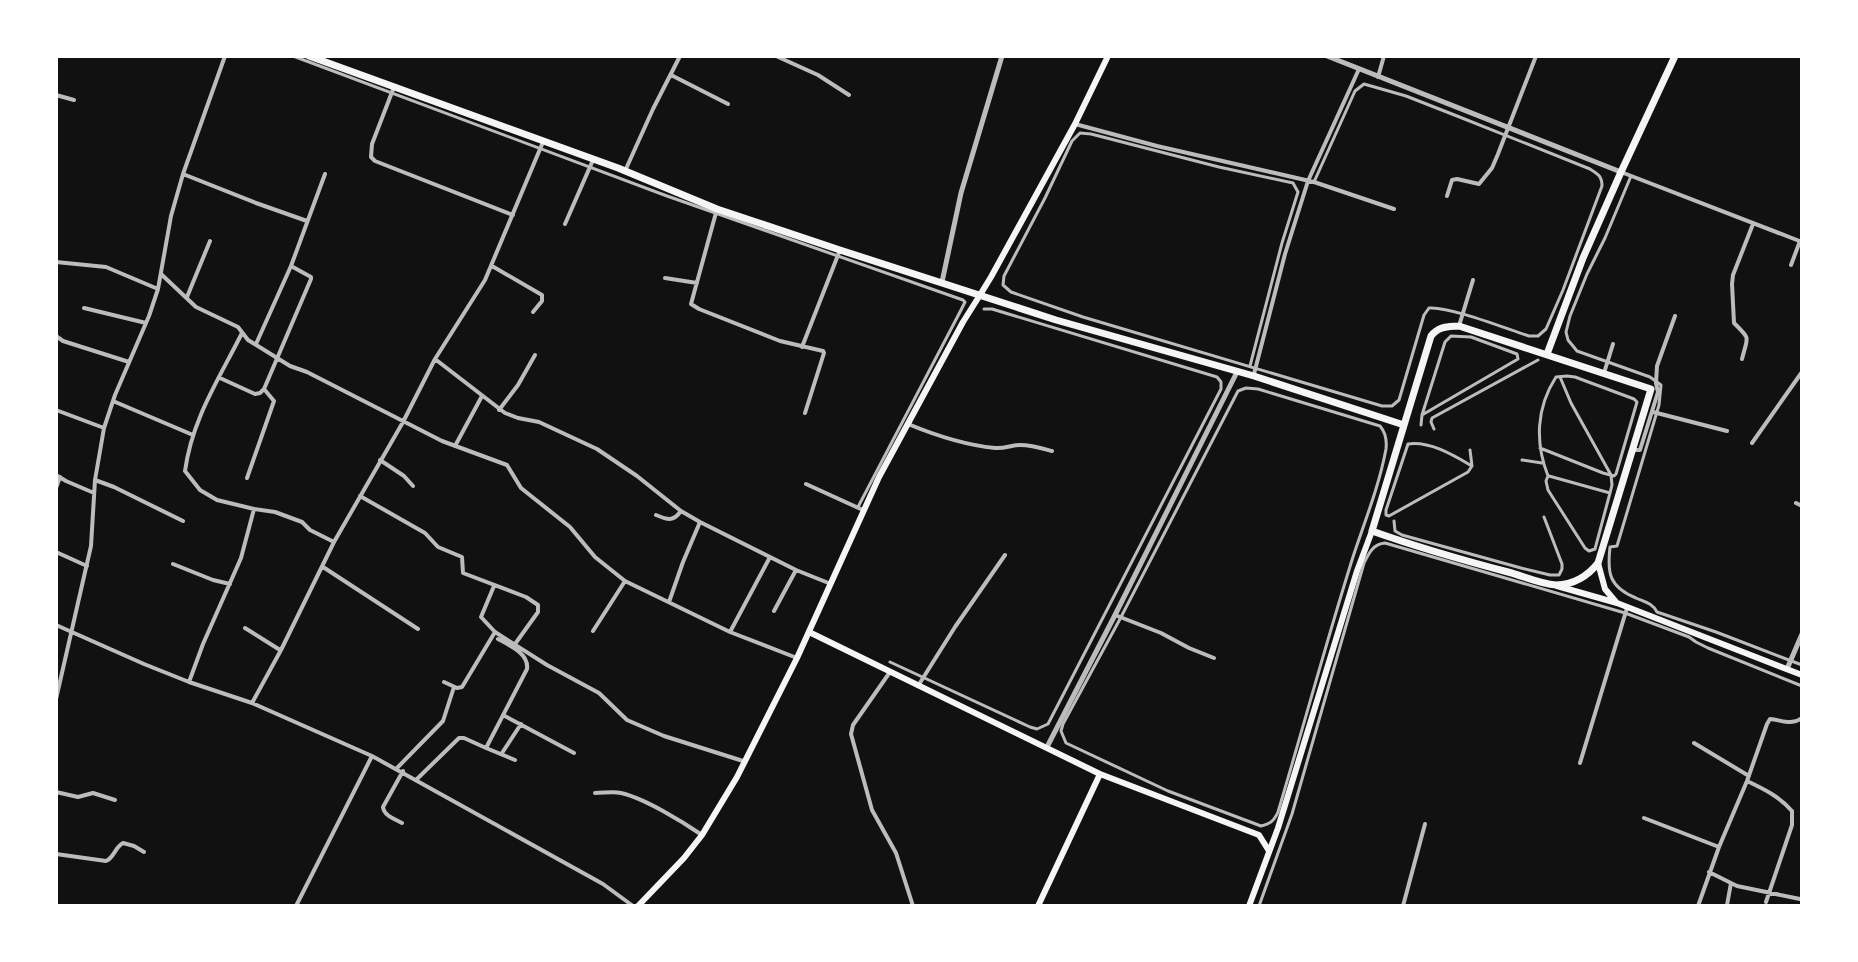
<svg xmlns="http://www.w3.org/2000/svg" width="1858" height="962" font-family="'Varela Round',sans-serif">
	<rect width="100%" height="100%" fill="#111"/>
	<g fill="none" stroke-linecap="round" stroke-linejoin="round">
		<path stroke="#bcbcbc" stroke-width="3" d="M293,56l374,140 296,104 2,2 -4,8 -103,197
			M1631,176l-26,62 -18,36 -17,42 -4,16 2,8 9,11 73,26 11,8 -2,20 -42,141 -7,1c-3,26 -1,40 26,51 9,4 16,5 21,14l59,20 86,33
			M1250,366l32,-123 16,-51 -5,-9 -74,-16 -128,-33 -11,-1 -8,8 -27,57 -41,78 -1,9 8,7 72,25 299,89h10l7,-6 25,-85 5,-7c20,-2 78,21 100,28h9l8,-7 17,-39 39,-104c0,-10 -4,-12 -12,-17l-133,-53 -51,-20 -42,-12 -9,7 -41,91
			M1246,388l12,1 122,37c6,7 7,14 6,23 -7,38 -22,74 -34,111 -26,83 -49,168 -74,252 -4,9 -8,12 -17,14l-93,-35 -102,-48 -5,-12 2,-7 57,-105 118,-228z
			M1421,425l1,-10 23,-73 6,-6 20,1 46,17 1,5 -96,56
			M1434,429l-3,-7 1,-4 106,-58
			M1540,448l63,25 11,3 2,-2 21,-72 -3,-3 -59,-22 -8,-1 -11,1c-20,31 -21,66 -8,99l-2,5 2,9 37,58 4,3 6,-2 15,-56
			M1470,450l2,16 -4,6 -79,44 -3,-1v-5l22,-66c22,-3 45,11 64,22
			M1522,460l20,3
			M1549,476l61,17 2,-8 -1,-10 -40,-72 -11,-26
			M1394,521l1,10 7,4 119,33 29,7h9l3,-6v-5l-18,-47
			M890,662l140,65 7,2 11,-5 173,-335v-7l-4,-5 -225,-68h-8
			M1259,906l33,-92 72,-251c5,-10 9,-19 21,-20l240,70 64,24 7,5 12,6 94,38"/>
		<path stroke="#bcbcbc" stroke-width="4" d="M776,56l42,19 31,20
			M1800,56l2,1
			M671,75l57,29
			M1378,77l6,-21
			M394,87l-22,57 -1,13 4,4 138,54
			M56,95l18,5
			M1075,124l82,22 157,36 80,27
			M625,171l28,-62 27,-53
			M1621,172l181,70
			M183,174l73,29 51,18
			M1447,196l5,-16 5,-1 22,5 13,-16 6,-14 38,-98
			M717,209l-26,95 8,5 81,32 43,10 1,2 -19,60
			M565,224l28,-64
			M56,262l50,5 52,22
			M1791,265l9,-24
			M492,266l50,29v6l-9,11
			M161,274l35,33 42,20 10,13 42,26 17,6 135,69 65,24 14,23 49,39 25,30 30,24 105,51 67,26
			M665,278l32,5
			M187,297l23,-56
			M84,308l62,15
			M1459,326l14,-46
			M242,333c-23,46 -50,86 -57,138l15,19 17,10 37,9 21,3 27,10 8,8 24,12
			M56,336l7,5 66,21
			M256,344l35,-78 34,-92
			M802,347l38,-97
			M435,359l70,54 13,5 21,4 58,27 40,27 44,35 19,11 96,48 35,14
			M1742,359c6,-24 9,-19 -8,-36l-2,-39 1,-9 20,-51
			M1604,373l9,-29
			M1254,374l31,-120 23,-73 51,-112
			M220,378l35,16 5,-1 4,-4 47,-110v-2l-20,-11
			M113,401l80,34
			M56,410l48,18
			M499,410l19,-25 17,-30
			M1653,412l74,19
			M908,424c29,12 56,21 87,24 9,1 17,-3 25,-3 11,0 21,3 32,6
			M1752,443l50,-71
			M455,446l27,-50
			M1634,450h6l18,-58 -2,-9 1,-17 18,-50
			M380,460l24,16 9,10
			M56,475l10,6 28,12
			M247,478l27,-77 -10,-12
			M95,480l19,7 69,34
			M806,484l57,26
			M56,488l4,-11
			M360,496l65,37 13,14 24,10 1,16 63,24 12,8v7l-23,32
			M1796,503l6,3
			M656,515c12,5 17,7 25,-4
			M56,552l31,14
			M173,564l40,16 17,4
			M323,567l95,62
			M494,586l-13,31 14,15 52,33 52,28 28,27 37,16 79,25
			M669,602l14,-40 17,-40
			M774,611l22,-41
			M1115,615l46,18 28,15 25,10
			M56,625l88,39 45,18 63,21 120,53 231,128 30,22
			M245,628l35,22
			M593,631l32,-50
			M730,632l40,-75
			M890,672l-37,53 -2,9 21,76 24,43 17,53
			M189,682l14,-38 38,-86 13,-49
			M444,682l13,6 5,-1 33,-55
			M918,686l37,-59 50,-72
			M56,699l35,-153 4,-66 9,-52 11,-33 34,-79 9,-27 13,-73 12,-42 42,-118
			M252,703l29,-53 53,-108 69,-120 32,-63 50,-79 58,-138
			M503,715l71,38
			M1694,743l55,33
			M486,748l29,12
			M502,753l19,-29
			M1580,763l47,-155
			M397,768l46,-47 11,-34
			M417,779l42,-41h5l22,10 41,-79c2,-15 -16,-23 -29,-30
			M1747,781c17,8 33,16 45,30v14l-26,77
			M56,792l22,5 15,-4 22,7
			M595,793c9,0 18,-2 26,0 23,5 62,29 81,42
			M1644,818l75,29
			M402,823c-7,-4 -18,-7 -19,-16l20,-36
			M56,854l50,7c8,-3 9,-14 17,-18l11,3 10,6
			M1709,872l28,14 63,13
			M1727,905l4,-22
			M296,906l76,-150
			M1403,906l22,-82
			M1698,906l21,-59 28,-66 20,-57 3,-5c12,1 21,7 32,-1"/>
		<path stroke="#bcbcbc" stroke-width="5" d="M1327,56l294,116
			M942,282l19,-89 41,-137
			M1787,669l15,-35
			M1047,747l68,-132 122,-243"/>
		<path stroke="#f5f5f5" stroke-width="6" d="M980,295l11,-18 84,-153 33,-68
			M809,632l291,142 159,61 10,16
			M1038,906l62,-132
			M1249,906l29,-78 79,-257 15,-40"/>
		<path stroke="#f5f5f5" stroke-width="6" d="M1598,563l7,26 11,13
			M1557,586l60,17 185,72
			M638,906l46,-48 18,-23 35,-58 60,-119 82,-181 84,-155 17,-27"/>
		<path stroke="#f5f5f5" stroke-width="7" d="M309,56l309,112 99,41 123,41 216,70 198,56 150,49
			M1459,326l192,63 -53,174c-10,13 -25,22 -42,22 -16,-1 -33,-9 -48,-13 -46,-12 -91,-25 -136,-41l59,-195c8,-10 16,-9 28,-10z
			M1547,354l36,-96 38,-86 54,-116"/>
	</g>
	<rect width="1858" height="962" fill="none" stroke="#ffffff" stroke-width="116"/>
</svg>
